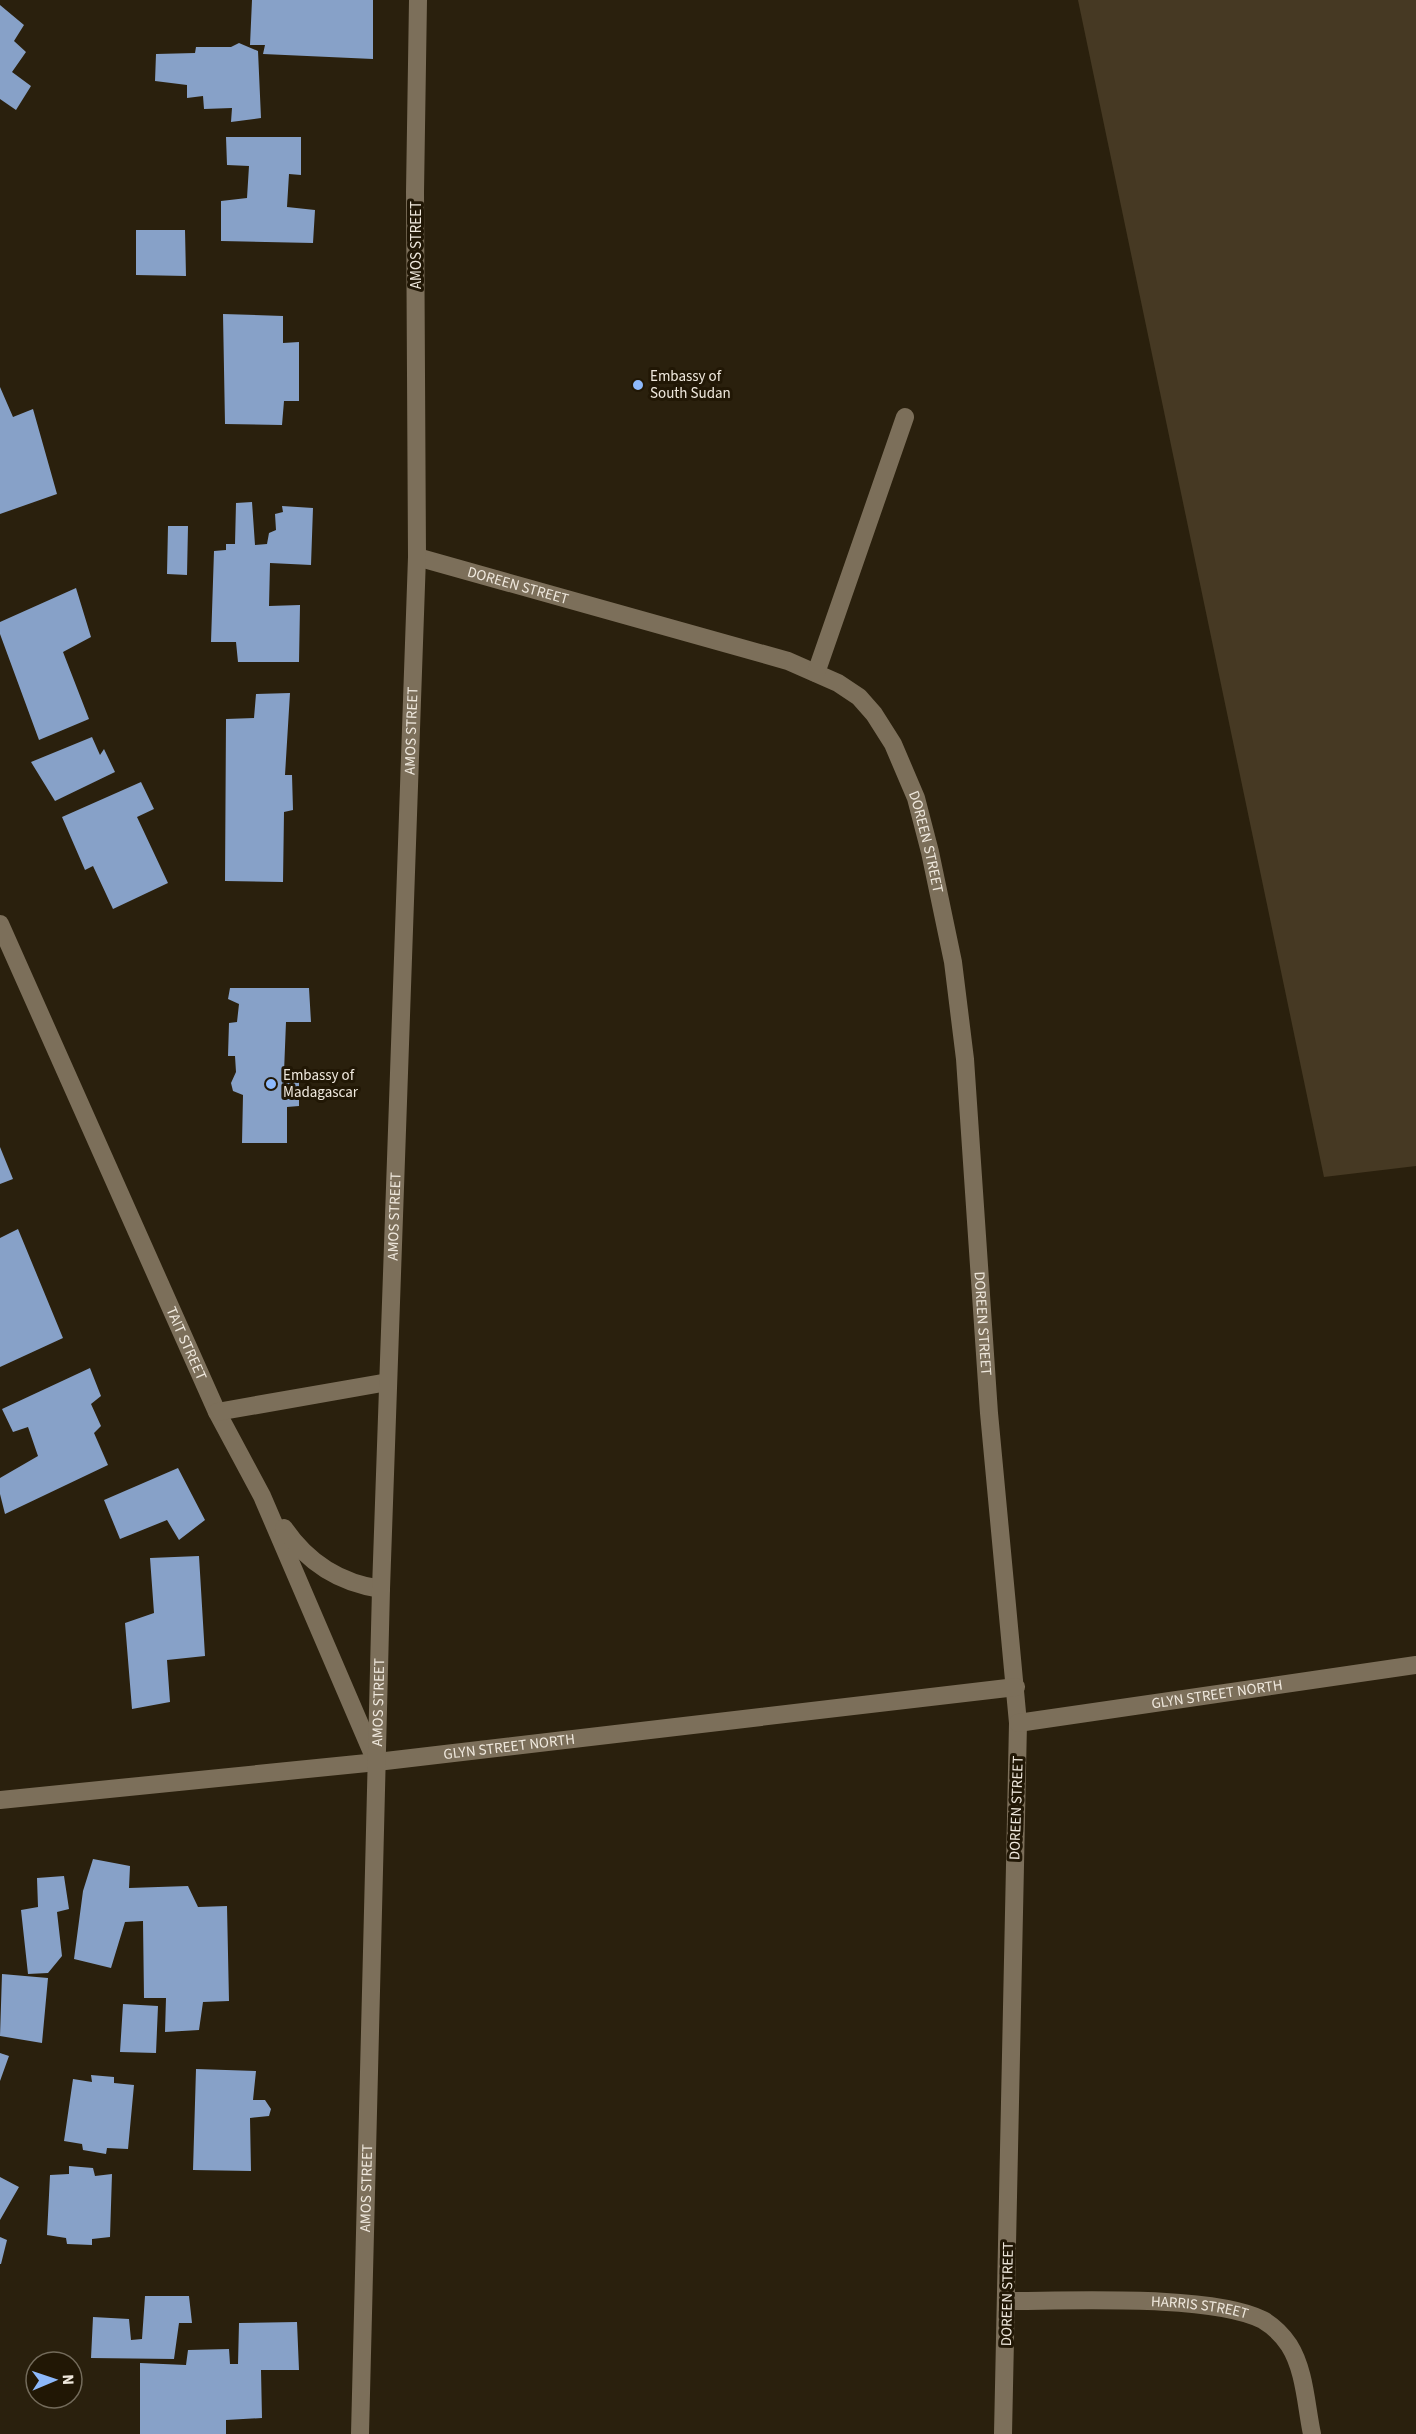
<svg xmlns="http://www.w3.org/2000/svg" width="1416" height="2434" font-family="'Source Sans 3',sans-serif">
	<rect width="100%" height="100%" fill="#2a200d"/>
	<path fill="#463923" d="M1078,0h338v1166l-92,11z"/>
	<path fill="#87a1c8" d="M252,0h121v59l-110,-5 2,-9h-15z
		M0,5l24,20 -10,16 12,11 -14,20 19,14 -15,24 -16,-11z
		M239,43l19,8 3,67 -30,4 1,-14 -28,1 -1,-13 -16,2v-13l-32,-4 1,-27 39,-1 1,-6h35z
		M226,137h75v38l-12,-1 -2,33 28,3 -2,33 -92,-2v-40l26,-3 2,-32 -22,-1z
		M136,230h49l1,46 -50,-1z
		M223,314l60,2v27l16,-1v59h-15l-2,24 -57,-1z
		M0,387l13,30 20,-8 24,85 -57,20z
		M252,502l3,43 12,-1 2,-11 7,-3 -1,-16 8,-2 -1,-6 31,2 -2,57 -41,-2 -1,43 31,-1 -1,57h-61l-2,-20h-25l3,-91 12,-1v-6h9l1,-41z
		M168,526h20l-1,49 -20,-1z
		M76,588l15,49 -28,15 26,67 -50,21 -39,-106v-12z
		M290,693l-5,82h7l1,35 -9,2 -1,70 -58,-1 1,-162 28,-1 2,-24z
		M92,737l8,18 4,-6 11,23 -60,29 -24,-39z
		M141,782l13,27 -17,8 31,66 -55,26 -20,-43 -8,4 -23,-53z
		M230,988h79l2,34h-25l-2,50 15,-1v35l-12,1v36h-45l1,-48 -10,-4 -2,-8 5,-11 -1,-16h-7l1,-33 8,-1 2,-18 -11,-5z
		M0,1147l13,32 -13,5z
		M18,1229l45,109 -63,29v-129z
		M90,1368l11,28 -10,8 10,22 -7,7 14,32 -103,49 -5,-20v-16l38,-22 -10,-29 -15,5 -11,-23z
		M178,1468l27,52 -26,20 -12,-20 -47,19 -16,-39z
		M199,1556l6,100 -38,4 3,42 -38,7 -7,-86 29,-10 -4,-55z
		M93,1859l37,7 -1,22 59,-2 10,21 29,-1 2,95 -26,1 -4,28 -34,2 1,-34h-22l-1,-77 -18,1 -14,46 -37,-9 9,-68z
		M64,1876l5,33 -12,3 5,44 -14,17 -20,1 -7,-64 17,-3 -1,-29z
		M2,1974l46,4 -6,65 -42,-7z
		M123,2004l35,2 -2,47 -36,-1z
		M0,2053l9,3 -9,25z
		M196,2069l60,2 -3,29h12l6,9 -2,7 -19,2 1,53 -58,-1z
		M91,2075l23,2v6l20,2 -6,64 -21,-1 -1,6 -23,-4 -1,-6 -18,-3 9,-62 19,3z
		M69,2166l24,2 2,8 17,-2 -2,63 -18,2v6l-25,-1 -1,-6 -19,-3 3,-60 19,-1z
		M0,2177l19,10 -19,33z
		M0,2237l7,3 -6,24h-1z
		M145,2296h44l3,27h-13l-5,36 -83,-1 2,-41 36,2 2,21 11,-1z
		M297,2322l2,48h-38l1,48 -36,2v14h-86v-71l46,2 2,-15 41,-1 1,15h8l1,-41z"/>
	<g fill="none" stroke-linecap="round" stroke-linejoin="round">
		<g stroke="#7c6f5a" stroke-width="18">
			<path id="s1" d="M417,557l371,104 50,22 21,14 15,17 19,30 23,54 14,54 23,110 12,97 24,354 29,310 -15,711"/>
			<path d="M816,673l89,-256"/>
			<path id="s2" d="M0,924l217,488 45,84 112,261"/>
			<path d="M217,1412l171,-30"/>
			<path d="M284,1528c23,34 55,55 97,61"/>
			<path id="s3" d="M1018,1723l398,-58"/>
			<path id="s4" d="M0,1800l377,-38 639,-75"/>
			<path id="s5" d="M1008,2301c61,0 204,-7 255,19 10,6 20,16 26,25 16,25 17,61 23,89"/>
			<path id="s6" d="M360,2434l21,-845 36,-1032 -2,-365 3,-192"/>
		</g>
	</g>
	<g fill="#8db9fc" stroke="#211705" stroke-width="2">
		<circle cx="638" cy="385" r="6"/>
		<circle cx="271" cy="1084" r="6"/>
	</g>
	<g text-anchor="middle" stroke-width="6" stroke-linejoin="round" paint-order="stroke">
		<g font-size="15" fill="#efe8dd" stroke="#211705">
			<text transform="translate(416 245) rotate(-90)" y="5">AMOS STREET</text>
			<text dy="5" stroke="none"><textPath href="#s1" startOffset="105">DOREEN STREET</textPath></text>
			<text dy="5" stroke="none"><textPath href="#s6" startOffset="1704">AMOS STREET</textPath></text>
			<text dy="5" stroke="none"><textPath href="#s1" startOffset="627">DOREEN STREET</textPath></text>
			<text dy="5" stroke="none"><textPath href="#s6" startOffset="1218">AMOS STREET</textPath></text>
			<text dy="5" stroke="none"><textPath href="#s1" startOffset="1113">DOREEN STREET</textPath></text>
			<text dy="5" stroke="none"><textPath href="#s2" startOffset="459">TAIT STREET</textPath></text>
			<text dy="5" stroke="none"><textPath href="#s3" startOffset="201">GLYN STREET NORTH</textPath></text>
			<text dy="5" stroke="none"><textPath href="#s6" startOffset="732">AMOS STREET</textPath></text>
			<text dy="5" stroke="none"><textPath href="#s4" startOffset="512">GLYN STREET NORTH</textPath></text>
			<text transform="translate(1016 1808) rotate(-88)" y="5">DOREEN STREET</text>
			<text dy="5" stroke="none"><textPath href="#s6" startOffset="246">AMOS STREET</textPath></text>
			<text transform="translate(1007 2294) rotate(-89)" y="5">DOREEN STREET</text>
			<text dy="5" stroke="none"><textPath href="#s5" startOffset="192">HARRIS STREET</textPath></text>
		</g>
		<g font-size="15" fill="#efe8dd" stroke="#211705" text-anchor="start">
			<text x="650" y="381">Embassy of<tspan x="650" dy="17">South Sudan</tspan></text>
			<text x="283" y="1080">Embassy of<tspan x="283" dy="17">Madagascar</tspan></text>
		</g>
	</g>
	<g transform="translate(54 2380) rotate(88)"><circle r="28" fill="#211705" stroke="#736b5b" stroke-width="1.5"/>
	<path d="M0-4.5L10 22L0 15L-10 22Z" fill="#8db9fc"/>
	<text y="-9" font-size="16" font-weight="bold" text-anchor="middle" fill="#efe8dd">N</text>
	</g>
</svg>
